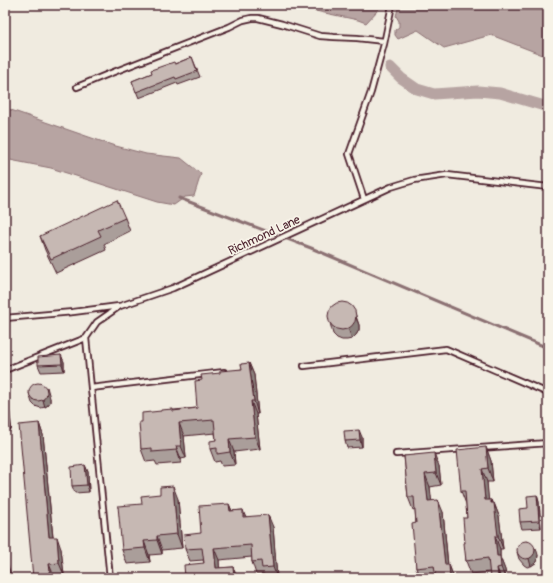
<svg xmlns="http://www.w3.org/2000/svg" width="553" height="583" font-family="Pangolin,sans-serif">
	<rect width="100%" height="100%" fill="#f0ebe0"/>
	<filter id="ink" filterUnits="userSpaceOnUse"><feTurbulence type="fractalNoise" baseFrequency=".025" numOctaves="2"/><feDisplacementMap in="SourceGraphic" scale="8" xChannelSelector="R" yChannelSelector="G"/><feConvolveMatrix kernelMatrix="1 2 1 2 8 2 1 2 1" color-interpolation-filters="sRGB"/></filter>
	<g filter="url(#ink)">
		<path fill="#b7a4a2" stroke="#8b6f72" d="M287,5h93l-2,5 -12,13 -8,-3z
			M399,5h149v52l-57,-22 -47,13 -26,-18 -20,9 -3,-4v-5l4,-3v-6l-3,-5z
			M5,108l107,37 34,9 35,4 20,16 -7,22 -9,1 -11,8 -17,-3 -106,-34 -46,-9z"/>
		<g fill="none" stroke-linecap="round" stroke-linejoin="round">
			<path stroke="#8b6f72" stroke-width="3" d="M179,198l132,50 237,100"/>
			<path stroke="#b7a4a2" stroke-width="11" d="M390,67l11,11 16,11 17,5 44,-3 22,2 48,14"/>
			<defs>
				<path id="lane" d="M77,87l29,-12 123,-48 14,-7 9,-2h6l24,6 38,12 14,1 23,1 27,3
					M364,199l-15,-45 22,-62 13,-48 8,-39
					M5,318l68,-6 46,-6
					M86,338l24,240
					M304,366l142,-17 102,44
					M5,370l81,-32 11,-16 23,-16 53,-18 218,-101 23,-7 33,-5 101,12
					M91,388l133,-16
					M5,403l3,25
					M396,454l152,-11"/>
			</defs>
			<use href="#lane" stroke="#4a1f2b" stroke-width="8"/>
			<use href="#lane" stroke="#f7f3e8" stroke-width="4.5"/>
		</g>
		<path fill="#aa9e9a" stroke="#4a1f2b" d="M192,57l8,20 -22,8 -1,-2 -38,15 -7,-17z
			M125,218l5,13 -26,13 2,6 -50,23 -11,-23 -5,-14z
			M354,310l5,15v5l-3,5 -4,4 -5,1h-5l-5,-2 -4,-4 -3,-11z
			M61,355l3,7v9l-23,1 -3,-7z
			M249,363l5,12 4,39h-2l4,35 -26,3 1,13 -13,1 -2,-5 -5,1 -5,-13 6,-9 -1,-7 -31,3 2,22 -5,1v4l-24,2 -2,-4 -9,1 -5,-13 1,-27 32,-12 23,-2 5,-28 18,-7 22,-4z
			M29,393l21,5v4l-2,3 -3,2 -4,1 -6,-2 -3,-3z
			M39,423l4,12 10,102 8,12 3,26 -31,3z
			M362,437v10l-15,1 -2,-7z
			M486,447l5,14 2,21h-6l1,18h3l1,3h2l5,13 4,33h-3v8l5,13 1,8h-16v-6l-19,2 -5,-13 -1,-18 2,-25 -1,-14 -5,-13z
			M404,456l35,10 2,19 -11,2 1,13 12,12 5,53h1l5,13h-34l-4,-10v-45l-1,-14 -2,1 -5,-13z
			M85,465l3,7 1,20 -14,1 -3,-7z
			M537,495l2,7 2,26 -19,1 -2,-7 8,-14z
			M178,499l4,49 -20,2v4l-13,1 1,7 -23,2 -5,-14 20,-46z
			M229,504l3,7 11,-1 2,6 28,11 4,51h-12l-1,-4h-8l-4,-12v-5l-33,3v8l14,-1 4,11h-52l19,-15 -1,-3 -13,1 -5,-12z
			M517,552l21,3 -1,7 -6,4 -4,1 -3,-2 -5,-6z"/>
		<path fill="#8b817d" stroke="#4a1f2b" d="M355,315l4,10v5l-3,5 -4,4 -4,-11z
			M61,355l3,7v9l-2,-7z
			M249,363l5,12 4,39 -4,-13z
			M47,387l3,11v4l-2,3 -3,2 -2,-7z
			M251,401l5,13 4,35 -5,-12z
			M39,423l4,12 11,114 -5,-12z
			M179,423l5,13 2,22 -5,-12z
			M359,430l3,7v10l-2,-7z
			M229,439l5,13 1,13 -5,-13z
			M176,446l5,13v4l-4,-13z
			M486,447l5,14 2,21 -5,-14z
			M434,453l5,13 2,19 -5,-12z
			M85,465l3,7 1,20 -2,-7z
			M482,469l5,13 3,32 -5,-14z
			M425,474l5,13 3,26 -5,-12z
			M173,486l5,13 4,49 -5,-14z
			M537,495l2,7 2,26 -2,-7z
			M438,500l5,12 6,66 -4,-13z
			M491,500l4,9 -1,-6 5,13 4,33 -5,-13z
			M229,504l5,12 -4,-5z
			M268,515l5,12 4,51 -4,-11z
			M157,536l5,14v4l-5,-14z
			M495,536l5,13v8l5,13 1,8h-1l-8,-22z
			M57,537l4,12 3,26 -5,-12z
			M144,541l5,14 1,7 -5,-14z
			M214,548l5,12 1,18 -4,-10z
			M536,548l2,7 -1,7 -6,4 -2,-7z
			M7,563l5,14v1h-4z
			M49,564l5,12v2h-3z
			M449,565l5,13h-4z
			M233,567l4,11h-3z
			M497,568l4,10h-2z"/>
		<path fill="#c6b8b3" stroke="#4a1f2b" d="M192,57l5,14 -21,8 -1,-2 -39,15 -4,-11 20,-8 -1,-3 23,-8 1,2z
			M117,200l8,18 -27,12 3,6 -50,23 -11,-23z
			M328 316a14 14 0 1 1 28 0a14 14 0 1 1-28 0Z
			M61,355l1,9 -24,1v-8z
			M249,363l5,38h-3l4,36 -26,2 1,13 -13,2v-6l-7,1v-8l6,-1 -2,-20 -35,3 2,23h-5l1,4 -25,2v-4l-11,1 -2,-27h3v-9l19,-2v-1l12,-1v2l24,-3 -2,-27 7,-1 -1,-5 19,-2v-2l22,-2 -1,-5z
			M29 392a9 9 0 1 1 18 0a9 9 0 1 1-18 0Z
			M39,423l10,114h8l2,26 -10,1 2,14h-18l-14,-153z
			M359,430l1,10 -15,1 -1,-10z
			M486,447l2,21 -6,1 3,31h6v3h3l4,33h-3l2,20h3l1,11 -4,1 1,8 -8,1 -2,-19 -22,3 -2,-18h1l-2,-25h4l-2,-27h-4l-4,-41z
			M434,453l2,20 -11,1 3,27 10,-1 7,65h4l1,13h-14l-2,-12 -18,2 -4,-44 4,-1 -2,-26h-6l-4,-41z
			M85,465l2,20 -15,1 -1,-19z
			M173,486l4,48 -20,2v4l-13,1 1,7 -23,2 -4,-44 24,-2 -1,-8 19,-2v-7z
			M537,495l2,26 -19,1 -1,-13 9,-1 -1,-12z
			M229,504l1,7 13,-1v7l25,-2 5,52 -11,1 -1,-7 -9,1 -1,-17 -37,3 2,20 17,-1 1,11h-49l-1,-13 20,-2 -2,-15 -17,1 -1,-14 17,-2 -2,-27z
			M517 550a9 9 0 1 1 18 0a9 9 0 1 1-18 0Z
			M7,563l1,15h-3v-14z"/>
	</g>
	<g text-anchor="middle" stroke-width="3.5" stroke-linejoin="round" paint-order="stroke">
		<g font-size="12" fill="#4a1f2b" stroke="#f7f3e8">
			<text transform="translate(264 235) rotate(-25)" y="4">Richmond Lane</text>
		</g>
	</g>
	<rect width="553" height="583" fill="none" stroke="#f7f3e8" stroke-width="20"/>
	<rect x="10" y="10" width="533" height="563" fill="none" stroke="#4a1f2b" stroke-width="1.5" filter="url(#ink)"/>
</svg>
